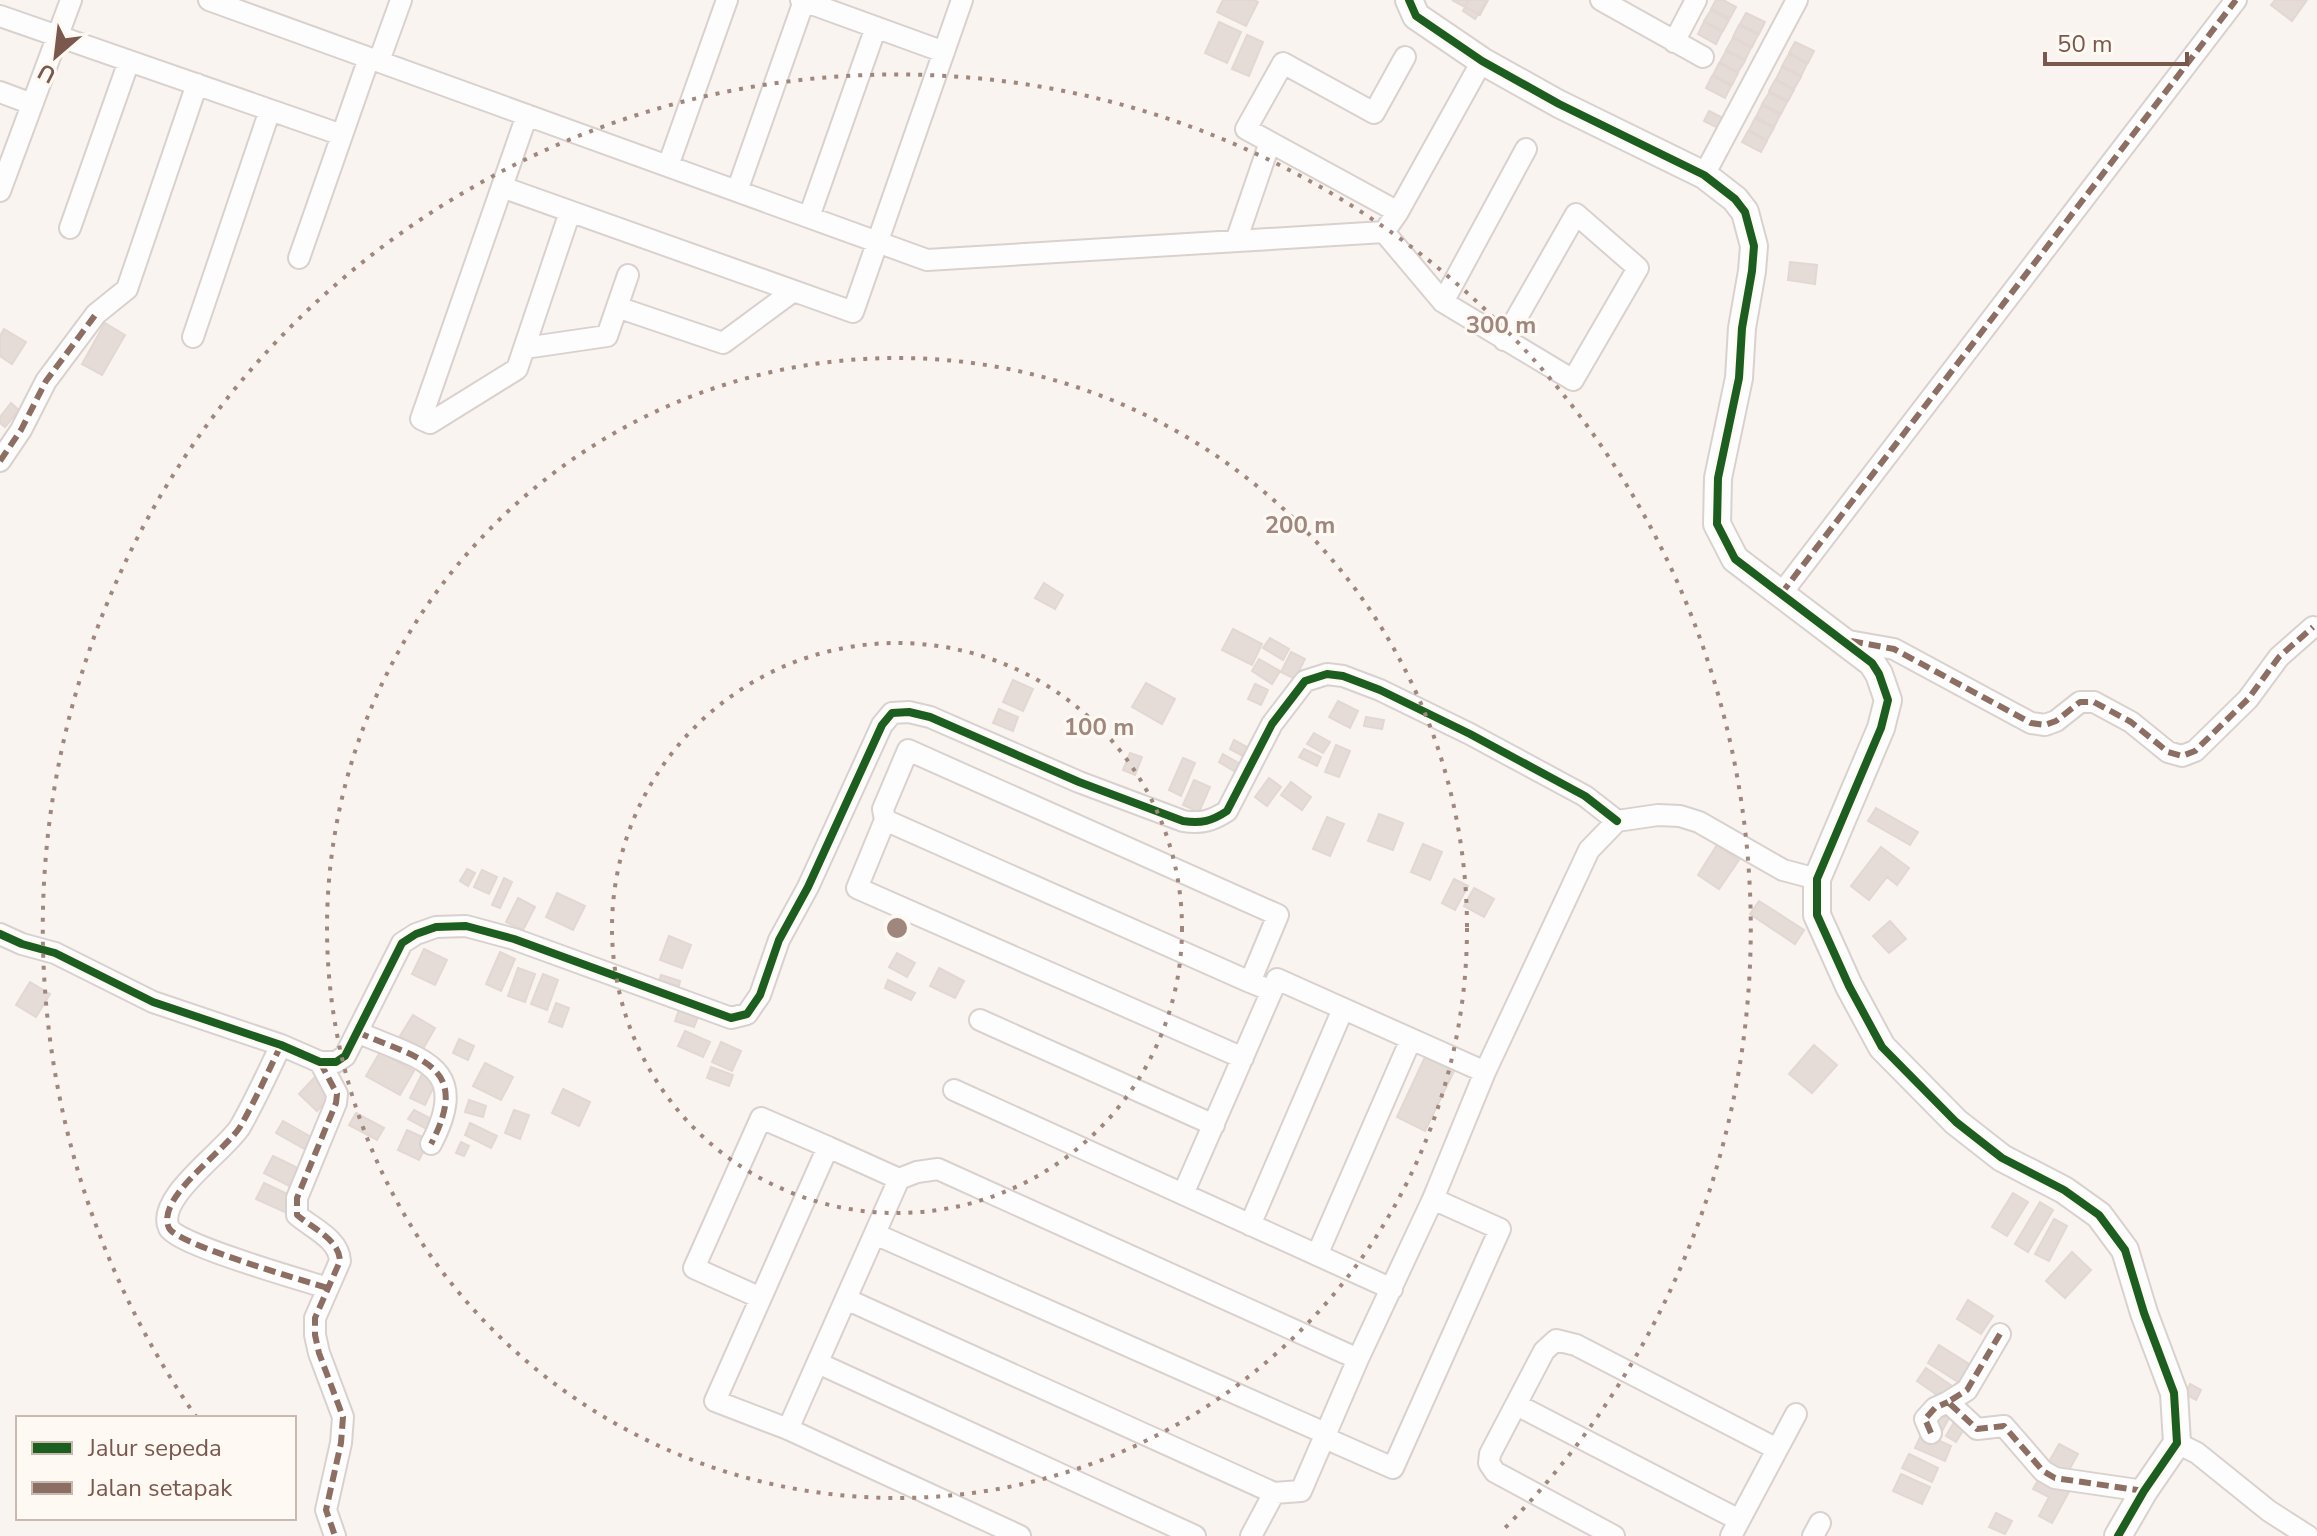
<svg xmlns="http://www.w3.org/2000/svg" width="2317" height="1536" font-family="'Nunito Sans',sans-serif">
	<rect width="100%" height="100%" fill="#f9f4f0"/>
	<path fill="#e6dcd7" stroke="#e2d7d2" stroke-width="2" d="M1223,0h31l4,2 -12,24 -29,-14z
		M1452,0h36l-8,15z
		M1469,0h18l-12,19 -12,-8z
		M1716,0h7l13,7 -6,11 -19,-9z
		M2275,0h32l-15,21 -21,-16z
		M1711,10l18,10 -6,11 -19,-10z
		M1746,13l19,9 -6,12 -19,-10z
		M1219,22l22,10 -14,31 -22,-10z
		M1704,22l18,10 -6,12 -18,-10z
		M1739,25l19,10 -6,12 -19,-10z
		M1247,35l16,7 -14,34 -17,-7z
		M1733,38l18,10 -6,12 -19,-10z
		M1795,42l19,9 -6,12 -19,-10z
		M1726,51l19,10 -7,11 -18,-10z
		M1789,54l18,10 -6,12 -19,-10z
		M1719,63l19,10 -6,12 -19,-10z
		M1782,67l19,10 -7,12 -18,-10z
		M1712,76l19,10 -6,12 -19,-10z
		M1775,80l19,10 -6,11 -19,-10z
		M1769,93l18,9 -6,12 -19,-10z
		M1762,105l18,10 -6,12 -18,-10z
		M1709,111l14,7 -5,10 -14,-7z
		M1755,118l19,10 -7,12 -18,-10z
		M1748,131l19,10 -6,11 -19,-10z
		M1790,262l27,3 -2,19 -27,-4z
		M105,323l20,12 -23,40 -20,-11z
		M4,329l22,13 -14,22 -12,-8v-20z
		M11,403l8,7 -14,17 -5,-4v-6z
		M1044,583l19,12 -8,14 -20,-11z
		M1233,629l29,15 -10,21 -30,-15z
		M1270,638l19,11 -6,11 -20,-12z
		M1291,652l14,7 -10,20 -14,-7z
		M1259,659l21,12 -8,13 -20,-13z
		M1013,680l20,9 -10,22 -20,-9z
		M1146,683l29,16 -13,25 -30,-17z
		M1255,684l13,6 -7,15 -13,-6z
		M1338,701l20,10 -8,17 -21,-11z
		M999,709l19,8 -5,14 -20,-8z
		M1366,717l18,3 -2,9 -18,-3z
		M1314,733l16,9 -7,11 -16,-9z
		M1234,740l22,12 -4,9 -22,-12z
		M1336,745l14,6 -11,26 -14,-5z
		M1304,749l17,8 -4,9 -18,-9z
		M1130,753l12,4 -7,18 -12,-5z
		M1223,754l26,15 -5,8 -25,-15z
		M1183,758l12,5 -14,33 -12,-6z
		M1269,778l12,9 -14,19 -12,-9z
		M1194,780l16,7 -11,25 -16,-7z
		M1291,782l20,15 -9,13 -21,-15z
		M1876,808l42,24 -8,13 -42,-24z
		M1379,814l24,9 -10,27 -25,-9z
		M1327,817l17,7 -14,32 -17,-7z
		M1423,844l19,8 -12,28 -19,-8z
		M1717,845l22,15 -20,29 -21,-14z
		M1881,847l28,21 -12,17 -10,-8 -18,23 -18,-14z
		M467,869l8,4 -7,13 -8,-5z
		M482,870l15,7 -8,17 -15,-7z
		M504,878l8,4 -12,26 -8,-3z
		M1454,879l14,7 -13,24 -13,-7z
		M1474,888l20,11 -10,18 -20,-11z
		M557,893l28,13 -12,24 -27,-13z
		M518,898l17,9 -12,23 -17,-8z
		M1759,901l45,29 -9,14 -45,-30z
		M1890,921l16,18 -17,14 -16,-17z
		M669,936l22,9 -9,23 -22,-8z
		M424,949l23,11 -12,25 -23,-11z
		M500,952l15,7 -14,32 -15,-7z
		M897,953l18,10 -8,14 -18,-10z
		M518,968l17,6 -10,28 -17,-6z
		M939,968l25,13 -9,17 -25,-12z
		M543,974l15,6 -11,30 -16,-6z
		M661,975l19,6 -1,5 -20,-5z
		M888,980l27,13 -4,7 -26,-12z
		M30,982l20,12 -14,23 -20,-12z
		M556,1003l13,5 -7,19 -13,-5z
		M679,1010l19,7 -4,10 -19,-6z
		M413,1015l22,13 -12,21 -23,-13z
		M685,1031l25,11 -7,15 -25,-11z
		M459,1039l15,7 -6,14 -15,-7z
		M721,1042l20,9 -9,20 -20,-9z
		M1814,1045l23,20 -25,28 -23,-19z
		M380,1052l34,19 -14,24 -34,-19z
		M1425,1057l29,14 -29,60 -28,-14z
		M485,1063l28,14 -12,23 -28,-14z
		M711,1067l22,8 -4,11 -22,-8z
		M423,1072l14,8 -12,25 -15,-7z
		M315,1077l18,17 -16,17 -18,-17z
		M563,1089l27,13 -11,24 -27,-13z
		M469,1100l17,6 -3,11 -18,-5z
		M414,1110l23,12 -5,10 -24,-13z
		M514,1110l15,5 -9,24 -15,-6z
		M356,1113l28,15 -7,12 -28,-15z
		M283,1121l30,17 -7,12 -30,-17z
		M470,1123l27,13 -6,12 -26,-13z
		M407,1130l22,10 -10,20 -21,-10z
		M461,1142l8,4 -5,10 -8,-3z
		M273,1156l31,15 -9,18 -31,-16z
		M264,1183l32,15 -7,16 -33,-15z
		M2013,1193l15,9 -21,34 -15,-9z
		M2040,1202l13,8 -25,42 -13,-8z
		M2054,1219l13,7 -18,35 -14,-7z
		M2072,1252l19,18 -26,28 -19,-17z
		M1968,1300l25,16 -12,18 -24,-15z
		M1939,1345l35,22 -11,18 -35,-22z
		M1926,1368l26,18 -9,13 -26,-18z
		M2190,1384l11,6 -5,10 -11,-6z
		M1937,1410l12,8 -7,13 -13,-8z
		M1956,1419l10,7 -10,16 -10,-6z
		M1922,1433l29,13 -6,15 -30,-13z
		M2059,1444l19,10 -13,23 -19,-10z
		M1909,1454l29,14 -6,14 -30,-14z
		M1901,1474l29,13 -8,17 -29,-13z
		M2041,1475l29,15 -18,33 -13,-7 10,-19 -16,-8z
		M1996,1513l16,8 -7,13 -16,-7z"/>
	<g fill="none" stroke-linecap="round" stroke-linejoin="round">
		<defs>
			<path id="minor" d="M209,0l718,260 457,-28 14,-20 84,-151
				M801,0l143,52
				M1601,0l102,57
				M0,16l342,119
				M1674,42l22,-42
				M379,61l22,-61
				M0,92l32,12
				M527,115l-106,304 9,4 87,-54 53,-157
				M668,166l59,-166
				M1704,175l93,-175
				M502,187l351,125 109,-312
				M0,191l71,-191
				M737,191l67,-190
				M1398,212l-152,-83 37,-66 91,50 31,-56
				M809,217l67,-190
				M70,228l59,-167
				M1384,232l59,70 130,78 65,-112 -62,-54 -72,126
				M1236,241l34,-99
				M299,258l70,-200
				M1443,302l83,-153
				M617,307l106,36 69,-51
				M193,337l77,-227
				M525,348l82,-12 21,-61
				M0,461l21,-31 25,-49 50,-67 31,-25 70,-205
				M1781,594l455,-594
				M1843,640l51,9 137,74 14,2 11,-4 24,-19h14l37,20 37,30 14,4 13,-5 53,-52 31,-42 34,-30
				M885,820l365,162
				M0,934l22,10 33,9 98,49 128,43 39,17h16l9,-6 57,-113 14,-9 20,-7 30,-1 48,13 217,79 16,-4 13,-19 19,-55 29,-53 74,-162 10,-12 17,-1 21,5 149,65 104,39c18,3 29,0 44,-10l45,-87 33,-43 22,-7 16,2 37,14 90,44 115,62 32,25
				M980,1020l234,105
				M357,1032c61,27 116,32 74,112
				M281,1045c-13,27 -26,56 -41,82 -16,25 -85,71 -71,101 7,16 136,53 159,60
				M1243,1058l-386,-170 28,-68 -2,-11 25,-59 370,165 -28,67 22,9
				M320,1062l17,32 -1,9 -39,95v17c15,13 42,24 43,46l-25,57v17l4,18 24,64 -2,26 -15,67 9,26
				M954,1090l438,199
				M899,1179l18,-7 21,-3 420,190
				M1183,1194l94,-215 208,93
				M1250,1225l93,-216
				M875,1234l452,200
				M1317,1255l94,-216
				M761,1298l-67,-30 67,-150 67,29
				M846,1299l428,194 27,-2 57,-132 75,-160 52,-127 104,-222 28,-29 41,-6 22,1 19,6 84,48 34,9
				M2000,1334l-33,56 -19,12 29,27 27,-3 39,45 12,7 89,13
				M818,1363l377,173
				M1517,1405l222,115
				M788,1429l111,-250 -71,-32 -113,254 73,28 232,107
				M1931,1433l-6,-14 10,-11 13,-6
				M1325,1438l68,30 107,-239 -67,-30
				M2177,1443l20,10 72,58 39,25
				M1251,1536l23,-43
				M1614,1536l-119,-64 -6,-9 1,-9 54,-103 12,-11 20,5 201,104
				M1731,1536l65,-122
				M1813,1536l7,-13"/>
			<path id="tertiary" d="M1409,0l7,16 66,45 77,43 145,71 31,24 10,13 9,34 -2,25 -10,57 -3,50 -21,100 -1,46 18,35 137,104 7,11 9,26 -7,28 -64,151v36l32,71 33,61 74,75 46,36 62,32 35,25 26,35 19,63 30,80 3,50 -33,48 -26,45"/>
		</defs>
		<use href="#minor" stroke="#d9d1ce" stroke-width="24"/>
		<use href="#tertiary" stroke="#d9d1ce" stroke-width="30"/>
		<use href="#minor" stroke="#fefdfd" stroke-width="20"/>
		<use href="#tertiary" stroke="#fefdfd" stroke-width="26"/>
		<path stroke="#8d6e63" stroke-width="6" stroke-dasharray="12 6" stroke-linecap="butt" d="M0,461l21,-31 25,-49 50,-67
			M1781,594l455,-594
			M1851,641l43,8 137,74 14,2 11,-4 24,-19h14l37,20 37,30 14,4 13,-5 53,-52 31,-42 34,-30
			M357,1032c61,27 116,32 74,112
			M281,1045c-13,27 -26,56 -41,82 -16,25 -85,71 -71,101 7,16 136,53 159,60
			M320,1062l17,32 -1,9 -39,95v17c15,13 42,24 43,46l-25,57v17l4,18 24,64 -2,26 -15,67 9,26
			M2000,1334l-33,56 -19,12 29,27 27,-3 39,45 12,7 89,13
			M1931,1433l-6,-14 10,-11 13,-6"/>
		<defs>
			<path id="cycleway" d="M1409,0l7,16 66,45 77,43 145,71 31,24 10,13 9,34 -2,25 -10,57 -3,50 -21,100 -1,46 18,35 137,104 7,11 9,26 -7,28 -64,151v36l32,71 33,61 74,75 46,36 62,32 35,25 26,35 19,63 30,80 3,50 -33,48 -26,45
				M0,934l22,10 33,9 98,49 128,43 39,17h16l9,-6 57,-113 14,-9 20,-7 30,-1 48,13 217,79 16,-4 13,-19 19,-55 29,-53 74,-162 10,-12 17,-1 21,5 149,65 104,39c18,3 29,0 44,-10l45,-87 33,-43 22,-7 16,2 37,14 90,44 115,62 32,25"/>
		</defs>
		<use href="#cycleway" stroke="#fff9f3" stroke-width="13"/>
		<use href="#cycleway" stroke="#1b5e20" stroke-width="8"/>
	</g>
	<g fill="none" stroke="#9f877d" stroke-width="4" stroke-dasharray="4 8">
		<circle cx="897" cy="928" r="285"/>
		<circle cx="897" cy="928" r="570"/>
		<path d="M197 1418A854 854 0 1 1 1501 1532"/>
	</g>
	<circle cx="897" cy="928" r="12" fill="#9f877d" stroke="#fff9f3" stroke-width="4"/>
	<g font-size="24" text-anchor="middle" font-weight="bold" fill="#9f877d" stroke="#fff9f3" stroke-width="6" stroke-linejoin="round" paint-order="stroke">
		<text x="1501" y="333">300 m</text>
		<text x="1300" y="533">200 m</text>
		<text x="1099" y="735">100 m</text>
	</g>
	<rect x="16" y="1416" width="280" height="104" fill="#fff9f3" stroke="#cab9b1" stroke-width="2"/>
	<rect x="32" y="1442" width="40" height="12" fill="#1b5e20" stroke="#cab9b1" stroke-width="2"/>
	<text x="88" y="1456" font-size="24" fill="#7a584d">Jalur sepeda</text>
	<rect x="32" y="1482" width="40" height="12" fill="#8d6e63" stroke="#cab9b1" stroke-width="2"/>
	<text x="88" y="1496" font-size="24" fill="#7a584d">Jalan setapak</text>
	<g transform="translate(56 56) rotate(208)" stroke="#fff9f3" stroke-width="6" paint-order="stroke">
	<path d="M0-6L14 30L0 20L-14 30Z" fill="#7a584d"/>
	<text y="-12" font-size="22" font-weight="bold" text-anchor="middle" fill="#7a584d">U</text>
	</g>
	<path d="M2045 52v12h142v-12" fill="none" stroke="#7a584d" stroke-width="4"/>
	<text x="2057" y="52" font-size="24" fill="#7a584d" stroke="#fff9f3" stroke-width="6" paint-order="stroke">50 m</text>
</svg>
